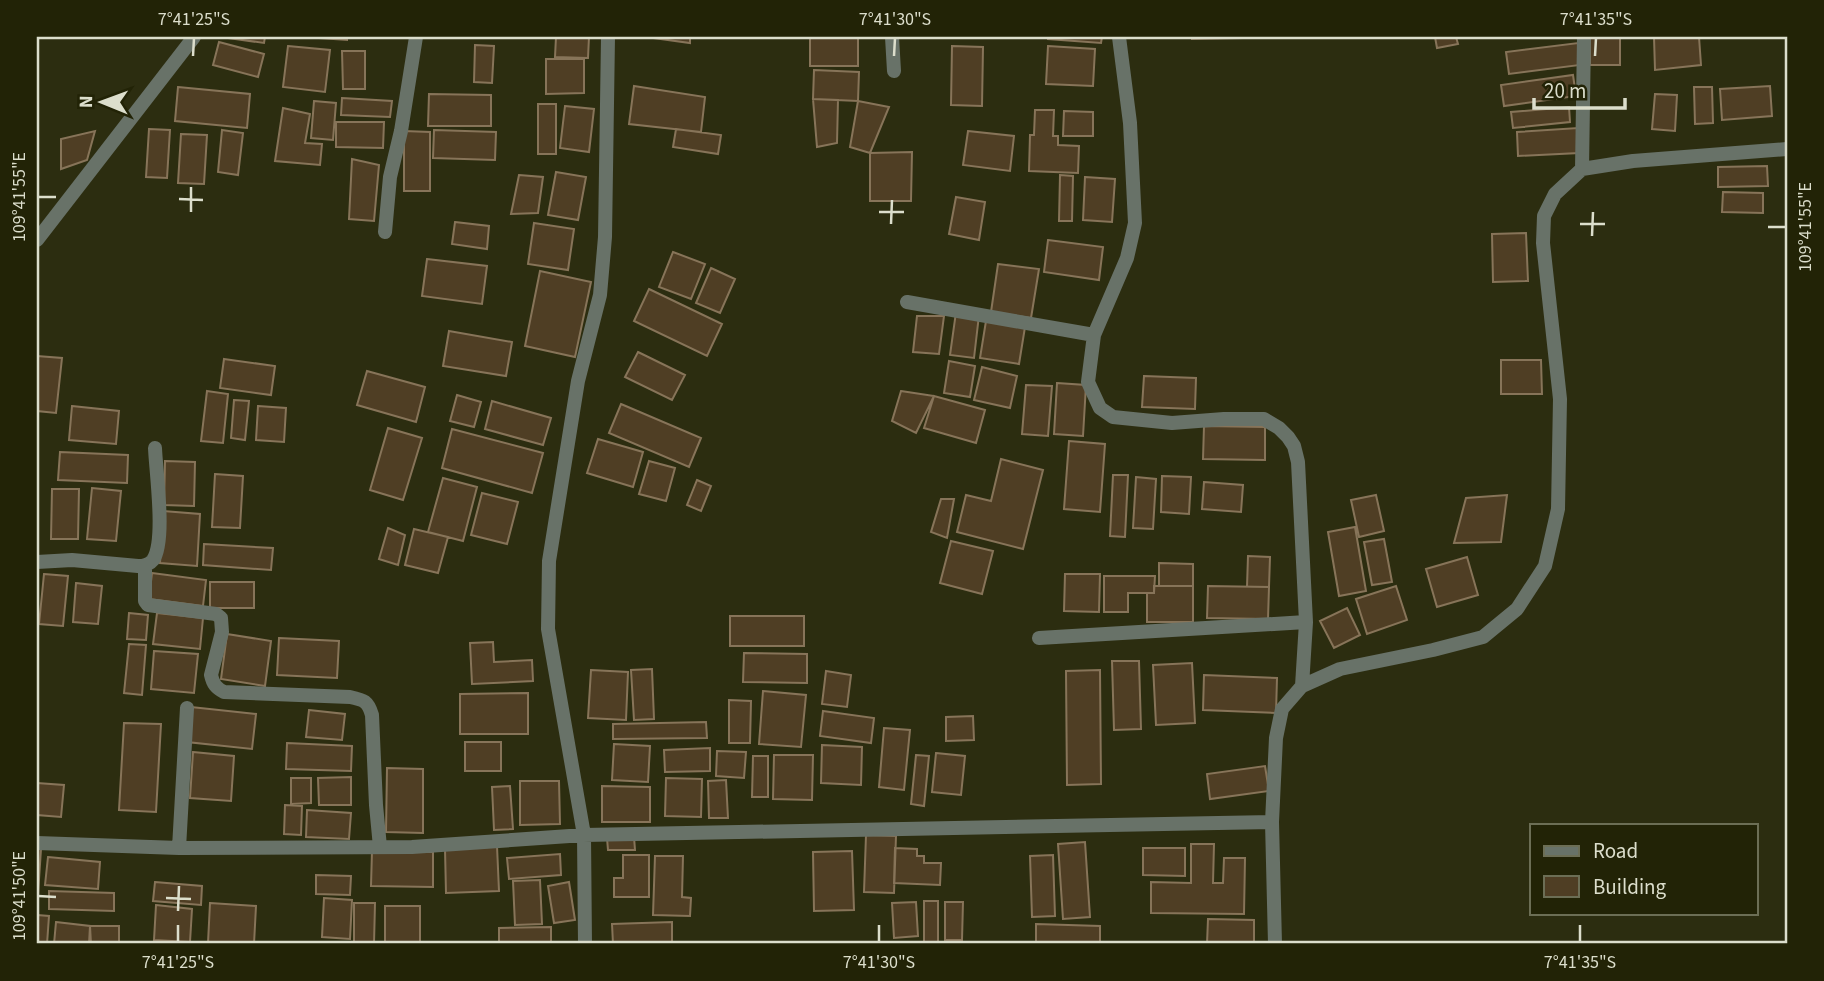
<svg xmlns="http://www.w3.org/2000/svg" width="1824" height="981" font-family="'Source Sans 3',sans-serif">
	<rect width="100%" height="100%" fill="#2c2d10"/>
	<path fill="#4f3e24" stroke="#877459" stroke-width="2" d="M221,37h44l-1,6z
		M304,37h43v3z
		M556,37h33l-1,21 -33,-1z
		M646,37h44v6z
		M810,37h48v29h-48z
		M1048,37h54l-1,6 -53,-4z
		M1192,37h51v1l-51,1z
		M1435,37h21l2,7 -21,4z
		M1530,37h51v1h-51z
		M1590,37h30v28h-30z
		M1654,37h45l2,28 -46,5z
		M219,42l45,12 -6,23 -45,-12z
		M1578,43l2,22 -71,9 -3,-22z
		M475,45l19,1 -2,37 -18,-1z
		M288,46l42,4 -5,42 -42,-5z
		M952,46l31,1 -1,59 -31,-1z
		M1048,46l47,3 -2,37 -47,-2z
		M342,51h23v38h-22z
		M546,59h38v34l-38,1z
		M814,70l45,2 -1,29 -45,-2z
		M1573,75l3,21 -72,10 -3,-21z
		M634,86l71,11 -4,35 -72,-8z
		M1770,86l2,30 -50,4 -2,-31z
		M178,87l72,7 -3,34 -72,-7z
		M1694,87h18l1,36 -18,1z
		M429,94l62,1v31h-63z
		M1655,94l22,1 -2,36 -23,-2z
		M342,98l50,3 -2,16 -49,-2z
		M813,99l25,1 -1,43 -20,4z
		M314,101l22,2 -3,37 -22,-2z
		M858,101l31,6 -19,46 -20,-6z
		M538,104h18v50h-18z
		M565,106l29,3 -5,43 -29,-4z
		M1569,107l1,15 -57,6 -2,-16z
		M283,108l27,6 -5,29 17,1 -2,21 -45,-4z
		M1035,110h19l-1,26h5v9l21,1 -1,27 -49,-2 1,-36h4z
		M1064,111l29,1v24h-30z
		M336,122h48l-1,26 -47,-1z
		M1578,128l1,25 -61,3 -1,-24z
		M149,129l21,1 -3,48 -21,-1z
		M676,129l45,6 -3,19 -45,-7z
		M222,130l21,3 -5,42 -20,-3z
		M434,130l62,2 -1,28 -62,-2z
		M95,131l-8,29 -26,9v-30z
		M404,131l26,1v59h-26z
		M968,131l46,5 -4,35 -47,-6z
		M181,134l26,1 -3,49 -26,-1z
		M912,152l-1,49h-41v-48z
		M352,159l27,6 -5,56 -25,-2z
		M1767,166l1,20 -50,1v-20z
		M556,172l30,5 -8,43 -30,-5z
		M519,175l24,2 -5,36 -27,1z
		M1060,175l13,1 -1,45h-13z
		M1085,177l30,2 -3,43 -29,-2z
		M1723,192l40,1v20l-41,-1z
		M956,197l29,5 -6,38 -30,-6z
		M455,222l34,4 -2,23 -35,-5z
		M534,223l40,6 -6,41 -40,-6z
		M1526,233l2,48 -35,1 -1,-48z
		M1048,240l55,7 -4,33 -55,-8z
		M673,252l32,12 -14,35 -32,-12z
		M427,259l60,7 -5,38 -60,-8z
		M998,264l41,5 -8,49 -40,-6z
		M711,268l24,11 -15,34 -24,-10z
		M540,271l51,11 -16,75 -50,-11z
		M649,289l73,35 -15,32 -73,-35z
		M956,312l23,3 -5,43 -24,-3z
		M917,316h27l-5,38 -26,-2z
		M986,321l39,6 -6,37 -39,-6z
		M449,331l63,11 -6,34 -63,-10z
		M638,352l47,23 -13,25 -47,-23z
		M37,356l25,2 -6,55 -19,-2z
		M224,359l51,7 -4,29 -51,-7z
		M1501,360h40l1,34h-41z
		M949,361l26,5 -5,31 -26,-4z
		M982,367l35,9 -7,32 -36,-8z
		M367,371l58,16 -9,35 -59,-17z
		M1144,376l52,2 -1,31 -53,-2z
		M1057,383l29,2 -3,51 -29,-2z
		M1026,385l26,1 -4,50 -26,-2z
		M207,391l21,3 -5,49 -22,-2z
		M901,391l33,5 -18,37 -24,-12z
		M457,395l24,7 -7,25 -24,-6z
		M934,396l51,14 -9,33 -52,-15z
		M234,400l15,1 -4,39 -14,-2z
		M492,401l59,17 -8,27 -58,-16z
		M621,404l80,34 -12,29 -80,-34z
		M72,406l47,5 -3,33 -47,-4z
		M258,406l28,2 -2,34 -28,-2z
		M1204,426l61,1v33l-62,-1z
		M388,428l34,10 -19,62 -33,-10z
		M452,429l91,24 -11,40 -90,-25z
		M598,439l45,13 -10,35 -46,-14z
		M1069,441l36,3 -5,68 -36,-3z
		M60,452l68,3 -1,28 -69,-3z
		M1001,459l42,11 -20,79 -66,-17 9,-37 25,6z
		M165,461l30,1 -1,44 -30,-1z
		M649,461l26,7 -9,33 -27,-7z
		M215,474l28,2 -3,52 -28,-1z
		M1113,475h15l-3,62 -15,-1z
		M1162,476l29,1 -2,37 -28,-2z
		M1136,477l20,2 -3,50 -20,-1z
		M443,478l34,9 -14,54 -35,-9z
		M697,480l14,6 -10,25 -14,-6z
		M1204,482l39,3 -2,27 -39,-3z
		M92,488l29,3 -5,50 -29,-2z
		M52,489h27l-1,50h-27z
		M482,493l36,9 -11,42 -36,-9z
		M1376,495l8,36 -25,6 -8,-37z
		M1507,495l-6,47 -47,1 12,-45z
		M941,499h13l-7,39 -16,-6z
		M163,511l37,3 -3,52 -37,-3z
		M1355,527l11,64 -27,5 -11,-64z
		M388,528l17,7 -7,30 -19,-6z
		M414,529l34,8 -10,36 -33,-8z
		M1384,539l8,43 -20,3 -8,-43z
		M951,541l42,10 -11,43 -42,-11z
		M204,544l69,4 -2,22 -68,-5z
		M1248,556l22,1 -1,30h-22z
		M1467,557l11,38 -41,12 -11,-38z
		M1159,563l34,1v22h-34z
		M152,573l54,7 -3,26 -54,-7z
		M44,574l24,2 -5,50 -24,-2z
		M1065,574h35l-1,38 -35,-1z
		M1104,576h51l-1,17h-26v19h-24z
		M210,582h44v26h-44z
		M76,583l26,3 -4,38 -25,-2z
		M1154,586h39v36h-46v-29h7z
		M1208,586l61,1 -1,32 -61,-1z
		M1396,586l11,34 -40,14 -11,-35z
		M1347,608l13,27 -26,13 -14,-27z
		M129,613l19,2 -2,25 -19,-1z
		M157,613l46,5 -3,31 -47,-5z
		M730,616h74v30h-74z
		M227,634l44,7 -6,45 -44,-7z
		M279,638l60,3 -2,37 -60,-3z
		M493,642l1,20 38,-2 1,21 -61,3 -2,-41z
		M129,644l17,1 -4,50 -18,-2z
		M154,651l44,3 -4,39 -43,-4z
		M744,653l63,1v29l-64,-1z
		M1112,661h27l2,68 -27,1z
		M1192,663l3,60 -39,2 -3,-60z
		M652,669l2,50 -20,1 -3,-50z
		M591,670l37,2 -2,48 -38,-2z
		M1100,670l1,114 -34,1 -1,-114z
		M826,671l25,4 -4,32 -25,-3z
		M1204,675l73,3 -1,35 -73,-3z
		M763,691l43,4 -5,52 -42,-3z
		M528,693v41h-68v-40z
		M729,700l22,1 -1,42h-21z
		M191,707l65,7 -4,35 -65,-7z
		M309,710l36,4 -3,26 -36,-3z
		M823,711l51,7 -3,25 -51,-7z
		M973,716l1,24 -28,1v-24z
		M706,722l1,16 -94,1v-15z
		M124,723l37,1 -5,88 -37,-2z
		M884,728l26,2 -6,60 -25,-3z
		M465,742h36v29h-36z
		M287,743l65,3 -1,25 -65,-2z
		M614,744l36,2 -2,36 -36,-2z
		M822,745l40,2 -1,38 -40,-2z
		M710,748v23l-45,1 -1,-22z
		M717,751l29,1 -2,26 -28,-2z
		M193,752l41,4 -3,45 -41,-3z
		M936,753l29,3 -4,39 -29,-3z
		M774,755h39l-1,45 -39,-1z
		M916,755l13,1 -5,50 -13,-2z
		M753,756h15v41h-16z
		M1265,766l4,25 -59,8 -3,-25z
		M387,768l36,1v64l-37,-1z
		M351,777v28h-32l-1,-27z
		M291,778h20v25l-20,1z
		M666,778l36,1 -1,38 -36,-1z
		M726,780l2,38h-19l-1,-37z
		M520,781h39l1,43 -40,1z
		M37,783l27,2 -3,32 -24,-2z
		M510,786l3,43 -19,1 -2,-43z
		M602,786l48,1v35h-48z
		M285,805l17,1 -1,29 -17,-1z
		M307,810l44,3 -2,26 -43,-2z
		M866,835l30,1 -2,57 -30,-1z
		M634,837l1,13h-27l-1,-12z
		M1085,842l5,75 -27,2 -5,-75z
		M1191,844h23l-1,39h10l1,-25h21l-1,56 -93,-1v-31l40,1z
		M497,846l2,45 -53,2 -1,-44z
		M895,848l22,1v7h7v7h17l-1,22 -46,-2z
		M1143,848h42v28l-42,-1z
		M37,849h4l-4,61z
		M372,851l61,1v35l-62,-1z
		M852,851l2,59 -40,1 -1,-59z
		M560,854l1,21 -52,4 -2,-21z
		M623,855h26v42h-35v-19h9z
		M1053,855l2,61 -23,1 -2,-61z
		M655,856h28l-1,41 9,1 -1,18 -37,-1z
		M48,857l52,5 -2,27 -53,-4z
		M316,875l35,1 -1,19 -34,-1z
		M540,880l2,44 -27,1 -2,-44z
		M155,882l47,4 -1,19 -48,-4z
		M569,882l6,38 -21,3 -6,-37z
		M49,891l65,2v18l-65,-2z
		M324,898l28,2 -2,39 -28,-2z
		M924,901h14v42h-14z
		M916,902l2,34 -24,2 -2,-35z
		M945,902h18l-1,38h-17z
		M210,903l46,3 -2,38 -46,-1z
		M354,903h21l-1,41h-20z
		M156,905l36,4 -2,33 -36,-2z
		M385,906h35v38h-35z
		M37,915l12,1 -2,28h-10z
		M1208,919l46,1v24h-47z
		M56,922l34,4 -1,18h-35z
		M672,922v22h-59l-1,-20z
		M1036,924l64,2v18h-64z
		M90,926h29v18h-28z
		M551,927v17h-52v-16z"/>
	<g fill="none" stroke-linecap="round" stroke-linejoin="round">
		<path stroke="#687268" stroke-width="14" d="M892,37l2,34
			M1119,37l11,86 5,100 -8,35 -33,77 -6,47 12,26 13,9 59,6 52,-4h40l15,9 9,9 6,9 4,16 8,160 -4,64
			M1582,169l2,-132
			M385,232l5,-55 11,-46 15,-94
			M37,240l157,-203
			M907,302l187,33
			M37,562l35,-2 66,6c6,0 11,-1 15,-6 13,-19 3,-87 2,-112
			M145,566v35l3,4 68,9 5,4 1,14 -11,43c2,9 5,13 13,17l126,5c14,3 18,4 22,18l4,90 4,42
			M1039,638l267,-16
			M37,843l142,5 233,-1 172,-12 688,-13
			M179,848l8,-140
			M585,944l-1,-109 -36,-206 1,-68 29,-180 22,-86 5,-58 3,-200
			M1275,944l-3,-122 4,-84 6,-29 20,-23 38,-17 93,-19 50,-13 34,-28 28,-43 13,-57 2,-110 -17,-156 1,-27 11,-22 27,-25 51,-8 154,-12"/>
	</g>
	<path fill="none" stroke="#dcdecc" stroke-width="2.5" d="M193,56l1,-18M894,56l1,-18M1595,56l1,-18M38,197h18M179,199l24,1M191,212v-25M879,212h25M891,224l1,-24M1580,224h25M1768,227h18M1592,236l1,-24M38,896l18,1M166,898l25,1M178,911l1,-25M178,942v-17M879,942v-17M1580,942v-17"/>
	<rect width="1824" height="981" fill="none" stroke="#222306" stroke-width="77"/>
	<rect x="1530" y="824" width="228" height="91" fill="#222306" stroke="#6c6e55" stroke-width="2"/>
	<rect x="1544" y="846" width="35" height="10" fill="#687268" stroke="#6c6e55" stroke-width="2"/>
	<text x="1593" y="858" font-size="21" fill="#dcdecc">Road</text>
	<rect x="1544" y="876" width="35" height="21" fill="#4f3e24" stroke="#6c6e55" stroke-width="2"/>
	<text x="1593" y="894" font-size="21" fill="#dcdecc">Building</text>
	<g transform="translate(102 102) rotate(271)" stroke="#222306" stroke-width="5" paint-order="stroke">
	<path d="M0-5L12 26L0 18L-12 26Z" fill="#dcdecc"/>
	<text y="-10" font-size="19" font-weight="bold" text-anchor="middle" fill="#dcdecc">N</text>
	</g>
	<path d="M1534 98v10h91v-10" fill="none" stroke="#dcdecc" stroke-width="3.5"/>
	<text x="1544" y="98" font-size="21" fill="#dcdecc" stroke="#222306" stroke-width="5" paint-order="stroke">20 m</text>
	<rect x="38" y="38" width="1748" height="904" fill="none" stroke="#dcdecc" stroke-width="2.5"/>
	<g font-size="18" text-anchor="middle" fill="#dcdecc">
		<text x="194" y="25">7°41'25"S</text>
		<text x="895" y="25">7°41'30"S</text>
		<text x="1596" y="25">7°41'35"S</text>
		<text transform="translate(19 197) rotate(-90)" y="6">109°41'55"E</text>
		<text transform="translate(1805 227) rotate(-90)" y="6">109°41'55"E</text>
		<text transform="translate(19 896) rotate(-90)" y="6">109°41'50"E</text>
		<text x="178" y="968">7°41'25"S</text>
		<text x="879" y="968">7°41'30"S</text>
		<text x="1580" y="968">7°41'35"S</text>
	</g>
</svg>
